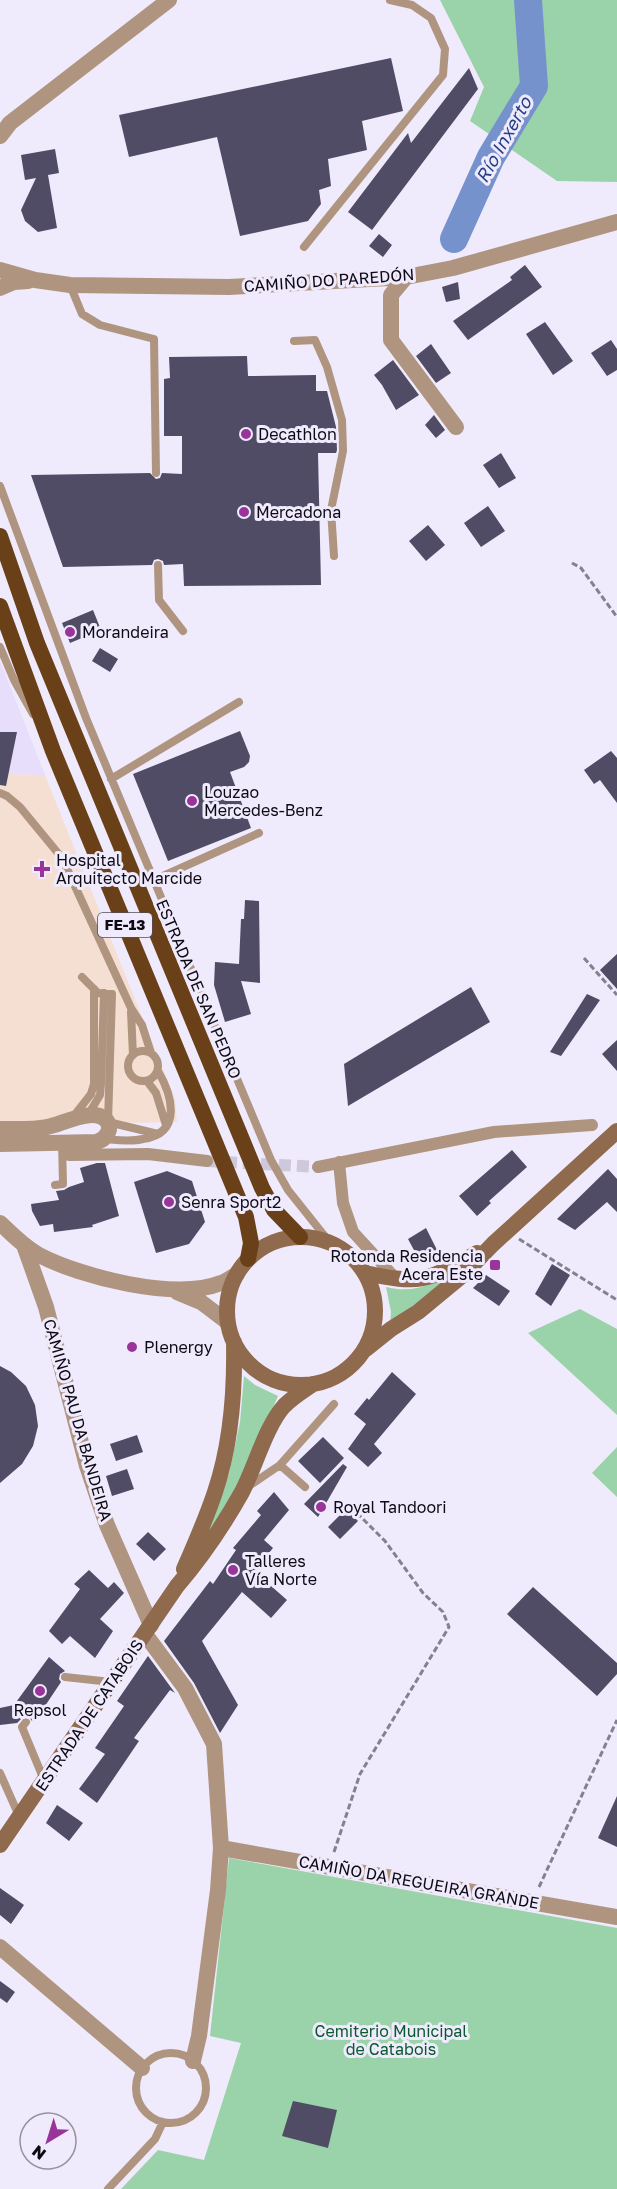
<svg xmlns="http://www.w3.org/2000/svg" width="617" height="2189" font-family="'Golos Text',sans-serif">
	<rect width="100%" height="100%" fill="#f0eafd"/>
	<path fill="#e7defc" d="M0,661l45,114 -45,-1z"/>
	<path fill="#f5dfd2" d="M0,774l45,1 130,324 2,23 -177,3z"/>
	<path fill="#9ad3aa" d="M440,0h177v182l-60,-1 -87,-60 14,-34z
		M458,1270l-68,54 1,-12 -5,-25c28,7 48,-3 72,-17z
		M580,1309l37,20v86l-89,-82z
		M244,1376l11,9 23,11 -36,82 -40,70 27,-74 11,-52z
		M617,1447v50l-25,-24z
		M229,1858l388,70v261h-496l37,-39 46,10 37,-117 -31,-7z"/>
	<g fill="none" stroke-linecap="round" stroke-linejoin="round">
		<path stroke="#7592cd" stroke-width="28" d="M454,239l37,-82 43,-71 -6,-86"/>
	</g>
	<path fill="#504c65" d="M391,58l12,53 -41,10 5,29 -39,9 3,27 -12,4 2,14 -13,17 -68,15 -23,-99 -88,20 -10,-42z
		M469,68l9,21 -106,141 -24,-18 60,-79 3,10z
		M55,149l4,24 -11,2 9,53 -19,4 -13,-11 -4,-11 15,-32 -11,2 -4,-25z
		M379,234l13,11 -9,12 -14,-11z
		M525,265l17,22 -74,53 -15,-19 59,-41 -2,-3z
		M458,282l2,17 -14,3 -4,-15z
		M545,322l28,39 -20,14 -27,-41z
		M611,340l6,9v21l-10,6 -16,-23z
		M431,344l20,29 -15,10 -20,-27z
		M247,356l1,20 68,-1v16h11l9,36 1,23 -1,3h-18l3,132 -137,1 -1,-22 -19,1 -1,-4 -5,-2 -4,1 -2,5 -89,2 -32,-92 119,-2 6,6 4,-1 2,-5 20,1v-38h-18v-57l6,-1 -1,-21z
		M393,360l26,35 -23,15 -14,-25 -8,-10z
		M434,415l11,15 -9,8 -11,-13z
		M501,453l15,25 -17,10 -16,-23z
		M488,506l17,25 -24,16 -17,-24z
		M428,525l17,20 -19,16 -17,-20z
		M93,610l8,20 -31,13 -8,-20z
		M100,648l18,11 -8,13 -18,-11z
		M240,731l10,25 -1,6 -5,5 -14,5 21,56 -83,33 -35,-87z
		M0,732h17l-11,54 -6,-1z
		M611,751l6,7v45l-17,-23 -6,4 -10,-14z
		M245,900l14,1 1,82 -19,-2 10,33 -26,8 -11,-37 1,-23 24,2 2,-45h3z
		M617,954v35l-17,-19z
		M471,987l19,35 -142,84 -4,-42z
		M587,994l13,6 -39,56 -11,-4z
		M617,1040v31l-15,-17z
		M512,1150l15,17 -38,34 2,2 -14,13 -18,-20z
		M97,1163h8l14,53 -27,9 1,2 -39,5 -1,-8 -13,2 -8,-15 -1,-7 28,-4 -3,-9 8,-1 5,-3 15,-5 -4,-14z
		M608,1169l9,10v33l-10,-10 -32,28 -18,-11z
		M167,1171l25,10 13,41 -16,22 -33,9 -22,-71z
		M426,1228l11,22 -15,15 -14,-26z
		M552,1264l18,11 -19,31 -16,-12z
		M486,1275l24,16 -11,15 -26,-18z
		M0,1366l11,6 15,14 9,19 3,21 -5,20 -11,18 -22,19z
		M392,1372l24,22 -42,50 8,9 -14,14 -20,-18 18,-25 -12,-10 13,-16 2,2z
		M137,1435l6,17 -27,9 -6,-17z
		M323,1437l21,21 -24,25 -22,-22z
		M343,1464l4,3 -29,50 -14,-13z
		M127,1469l7,20 -22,7 -6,-20z
		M274,1492l15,18 -25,30 9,8 -19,23 33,29 -16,18 -29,-26 -40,49 36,64 -18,28 -26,-50 -30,-42 46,-60 3,3 23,-34 -3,-2 28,-33 -4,-4z
		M346,1509l12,12 -18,18 -12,-12z
		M148,1532l18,17 -12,12 -18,-17z
		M89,1570l19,18 6,-6 10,11 -24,26 13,12 -18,27 -25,-22 -8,8 -13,-13 31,-42 -6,-5z
		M533,1587l84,76v11l-20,22 -90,-82z
		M148,1656l27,37 -5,-3 -36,48 5,3 -42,62 -18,-14 26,-35 -10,-6 29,-42 -7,-5z
		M49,1657l16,14 -5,3 -1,5 2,3 -26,39h-3l-3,-4 -5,-1 -7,7 -17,2v-17l14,-3z
		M617,1796v51l-19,-9z
		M57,1805l26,18 -14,18 -23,-18z
		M0,1888l24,17 -13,19 -11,-9z
		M0,1981l15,11 -8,11 -7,-5z
		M293,2101l44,9 -9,38 -46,-12z"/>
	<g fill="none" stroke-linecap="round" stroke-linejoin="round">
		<path stroke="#cec8da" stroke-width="12" stroke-dasharray="12 6" stroke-linecap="butt" d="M207,1161l111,6"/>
		<path stroke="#85808f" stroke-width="3" stroke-dasharray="6 3" stroke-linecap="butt" d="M572,563l9,5 36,49
			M584,958l33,37
			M519,1239l98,61
			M334,1852l26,-78 89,-147 -6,-15 -20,-19 -38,-52 -37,-37
			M539,1887l78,-167"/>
		<path stroke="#af9580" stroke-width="8" d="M304,247l139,-172 2,-26 -14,-31 -19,-13 -22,-5
			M70,285l12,29 18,11 54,14 2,134
			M294,341l21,-1 12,27 15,53 1,31 -12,59 3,46
			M0,486l86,232 185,442 17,30 43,54
			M158,565l1,35 24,31
			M0,647l14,33 19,34
			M111,779l128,-77
			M0,793l7,3 13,11 42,51 69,150 11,17 9,28
			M154,880l105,-47
			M82,977l16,16 14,1 -4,128 50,12
			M131,1012l2,43
			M128 1066a15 15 0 1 1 30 0a15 15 0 1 1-30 0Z
			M147,1081l9,12 10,32
			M88,1115l12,-20 1,-11 3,-91
			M73,1117l18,-23 3,-10v-95
			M104,1139c13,1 26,3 39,0 40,-6 29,-44 15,-68
			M55,1185l8,-1 -1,-42
			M280,1465l25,22
			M249,1486l31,-21 54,-61
			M65,1677l46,5
			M26,1722l-4,5 22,53
			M0,1773l19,43
			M136 2088a35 35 0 1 1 70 0a35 35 0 1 1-70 0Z
			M108,2189l47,-50 8,-17"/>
		<path stroke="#af9580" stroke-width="12" d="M69,1155l79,-1 59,7
			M339,1162l4,41 10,29 44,48
			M318,1167l176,-35 98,-7"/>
		<path stroke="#af9580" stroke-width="16" d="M0,270l35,10 35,5 159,2 177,-10 47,-9 164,-46
			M406,277l-15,18v45l65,87
			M0,288l14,-6 14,-1
			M0,1129c15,0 32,1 47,-2 14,-2 51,-23 61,-4 3,6 -1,12 -5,16l-6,3 -97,2
			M0,1223c12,11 24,24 39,32 42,22 136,46 182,28 6,-2 11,-6 16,-9
			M24,1245l22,62 41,159 20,59 44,100
			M177,1292l24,10 25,19
			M145,1634l40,54 29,56 7,104 -3,42 -19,146 -6,25
			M221,1848l396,69
			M0,1947l142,121"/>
		<path stroke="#af9580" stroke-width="16" d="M0,136l10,-13 159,-123"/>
		<path stroke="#8f6a4c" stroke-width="16" d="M227 1311a74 74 0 1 1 148 0a74 74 0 1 1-148 0Z
			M365,1273c57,12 62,8 112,-20
			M366,1349l25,-20 27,-17 46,-38 29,-30 124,-113
			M184,1569c11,-25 22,-50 31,-77 16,-47 20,-100 19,-150
			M0,1845l177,-259c25,-29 46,-60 65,-94 13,-25 24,-66 42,-86 9,-9 19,-15 29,-22"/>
		<path stroke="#6a4019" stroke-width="16" d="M0,536l37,107 225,545 12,22 26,27
			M0,606l53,145 193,466 5,26 -3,16"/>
	</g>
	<g fill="#99349a" stroke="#f0eafd" stroke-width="2">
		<circle cx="246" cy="434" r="6"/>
		<circle cx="244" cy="512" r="6"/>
		<circle cx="70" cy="632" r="6"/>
		<circle cx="192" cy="801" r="6"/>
		<path d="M39 860h6v6h6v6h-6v6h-6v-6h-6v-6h6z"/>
		<circle cx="169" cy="1202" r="6"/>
		<rect x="489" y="1259" width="12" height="12" rx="3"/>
		<circle cx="132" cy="1347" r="6"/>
		<circle cx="321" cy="1507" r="6"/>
		<circle cx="233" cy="1570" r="6"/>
		<circle cx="40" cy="1691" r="6"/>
	</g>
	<g text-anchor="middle" stroke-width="6" stroke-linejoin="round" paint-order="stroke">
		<rect fill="#f0eafd" stroke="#524d5a" stroke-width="1.5" x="98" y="913" width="54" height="24" rx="4.5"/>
		<g font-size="15" font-weight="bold" fill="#0e0a14">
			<text x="125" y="930">FE-13</text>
		</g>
		<g font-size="16" fill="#0e0a14" stroke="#f0eafd">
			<text transform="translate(329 280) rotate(-4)" y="6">CAMIÑO DO PAREDÓN</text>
			<text transform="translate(199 989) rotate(67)" y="6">ESTRADA DE SAN PEDRO</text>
			<text transform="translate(78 1420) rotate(74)" y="6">CAMIÑO PAU DA BANDEIRA</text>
			<text transform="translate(89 1715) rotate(-56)" y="6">ESTRADA DE CATABOIS</text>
			<text transform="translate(419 1882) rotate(10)" y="6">CAMIÑO DA REGUEIRA GRANDE</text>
		</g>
		<g font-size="16" fill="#0e0a14" stroke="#f0eafd" text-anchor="start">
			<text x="258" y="440">Decathlon</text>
			<text x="256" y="518">Mercadona</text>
			<text x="82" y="638">Morandeira</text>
			<text x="204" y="798">Louzao<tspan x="204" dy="18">Mercedes-Benz</tspan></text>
			<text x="56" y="866">Hospital<tspan x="56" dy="18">Arquitecto Marcide</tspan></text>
			<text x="181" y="1208">Senra Sport2</text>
			<text x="483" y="1262" text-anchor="end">Rotonda Residencia<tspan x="483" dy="18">Acera Este</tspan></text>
			<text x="144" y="1353">Plenergy</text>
			<text x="333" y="1513">Royal Tandoori</text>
			<text x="245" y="1567">Talleres<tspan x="245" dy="18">Vía Norte</tspan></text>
			<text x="40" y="1716" text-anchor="middle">Repsol</text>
		</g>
		<g font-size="16" fill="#0a592e" stroke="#f0eafd">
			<text x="391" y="2037">Cemiterio Municipal<tspan x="391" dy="18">de Catabois</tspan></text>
		</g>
		<g font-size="18" font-style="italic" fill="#234289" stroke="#f0eafd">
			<text transform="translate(504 140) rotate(-61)" y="6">Río Inxerto</text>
		</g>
	</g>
	<g transform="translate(48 2141) rotate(218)"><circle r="28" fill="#f0eafd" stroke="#9690a0" stroke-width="1.5"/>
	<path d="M0-4.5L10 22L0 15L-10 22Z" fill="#99349a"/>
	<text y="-9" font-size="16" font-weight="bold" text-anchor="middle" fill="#0e0a14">N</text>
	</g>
</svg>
